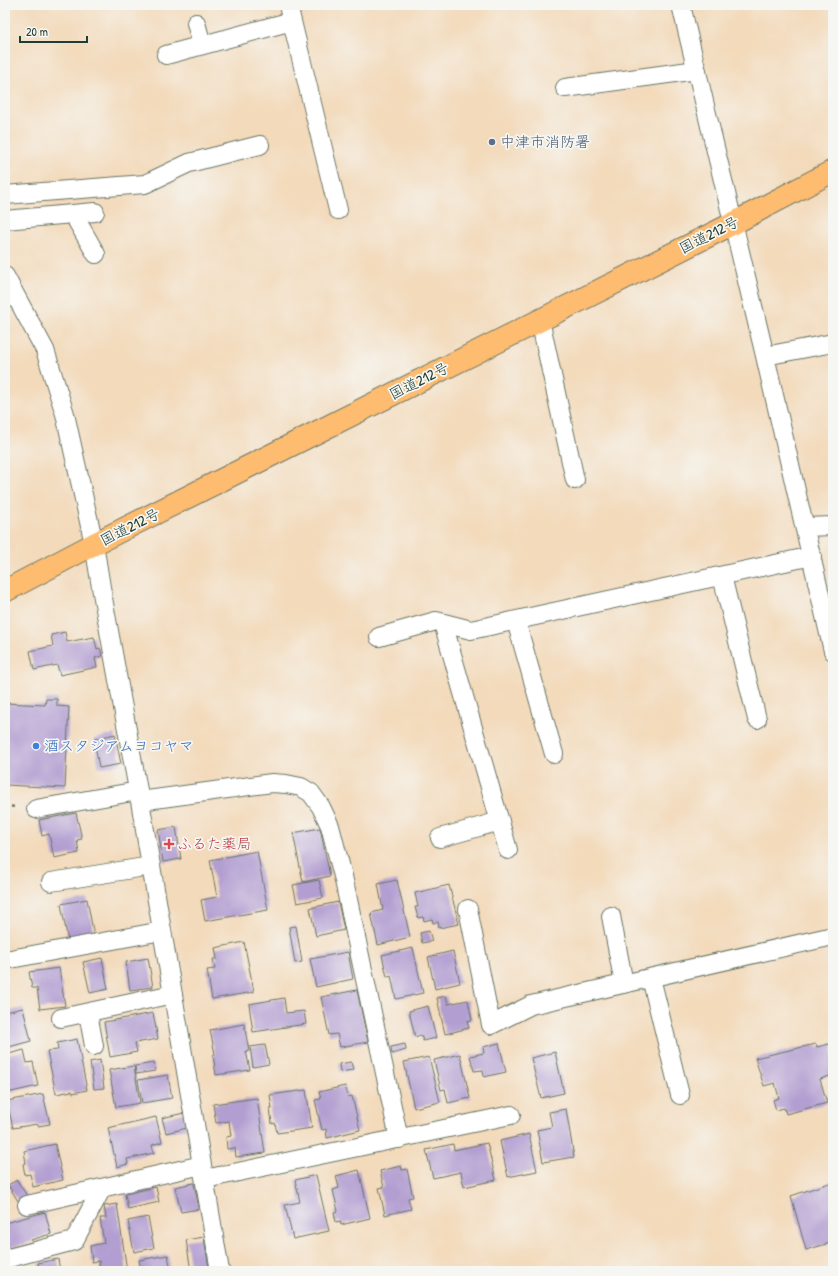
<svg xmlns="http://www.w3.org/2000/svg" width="838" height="1276" font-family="'Patrick Hand','Klee One',sans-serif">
	<rect width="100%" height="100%" fill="#f6f6f2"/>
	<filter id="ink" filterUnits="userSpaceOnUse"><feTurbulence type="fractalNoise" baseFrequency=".025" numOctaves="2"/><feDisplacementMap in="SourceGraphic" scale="8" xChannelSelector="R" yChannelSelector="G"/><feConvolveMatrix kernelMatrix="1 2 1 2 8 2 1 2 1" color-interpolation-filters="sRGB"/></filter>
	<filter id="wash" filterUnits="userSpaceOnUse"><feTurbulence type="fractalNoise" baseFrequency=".012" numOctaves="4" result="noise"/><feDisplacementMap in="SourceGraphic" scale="16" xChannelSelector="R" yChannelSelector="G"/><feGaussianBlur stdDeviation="0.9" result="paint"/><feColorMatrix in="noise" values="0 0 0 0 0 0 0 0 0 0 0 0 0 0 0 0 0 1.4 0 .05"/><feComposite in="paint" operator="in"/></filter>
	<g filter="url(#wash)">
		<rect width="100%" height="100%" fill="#f3dabb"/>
		<g id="blocks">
			<path fill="#b29ed1" d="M65,632l2,10 27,-5 3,12 3,-1 2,8 -7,2 2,9 -37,8 -3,-10 -23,5 -4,-19 23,-5 -2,-11z
				M46,699h11v7l12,1 -4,81 -60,-3v-82l40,2z
				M115,734l6,30 -22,4 -5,-29z
				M76,813l6,26 -5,1 2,13 -25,5 -5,-24 -7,2 -3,-16z
				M176,827l5,32 -18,3 -5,-32z
				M320,828l10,48 -27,6 -10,-49z
				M257,851l11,59 -63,11 -4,-21 16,-3 -7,-37z
				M319,880l4,18 -26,5 -4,-18z
				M397,880l13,57 -32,8 -7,-32 12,-3 -5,-26z
				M449,885l10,39 -20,4 -1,-6 -5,1 -1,-4 -8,2 -1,-4 -5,1 -3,-11h3l-3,-14z
				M87,899l7,37 -26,5 -7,-37z
				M338,902l6,28 -28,6 -6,-28z
				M296,926l6,36 -7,1 -6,-36z
				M429,931l3,10 -10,2 -2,-10z
				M244,942l10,50 -42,7 -5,-29 8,-1 -2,-10h4l-2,-11z
				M413,948l10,45 -27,6 -5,-23 -4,1 -5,-22z
				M453,951l7,32 -25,6 -7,-32z
				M348,952l5,27 -37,8 -6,-28z
				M102,958l6,31 -18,4 -7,-31z
				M148,958l5,29 -23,3 -4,-28z
				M59,968l6,38 -25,3 -3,-21h-5l-3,-16z
				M357,990l11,52 -28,5 -3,-13 -8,1 -8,-38z
				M446,996l2,8 20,-4 4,20 -5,1 2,7 -24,6 -8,-36z
				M284,998l2,15 18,-2 2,13 -53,8 -4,-28z
				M428,1006l8,32 -13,3 -2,-6 -6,2 -6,-26z
				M23,1008l8,33 -26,7v-36z
				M153,1013l5,26 -23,4 2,9 -27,5 -6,-35z
				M244,1024l5,27h-3l4,19 -34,5 -3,-20 2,-1 -5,-24z
				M77,1039l10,51 -14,3 -1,-2 -16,3 -9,-43 11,-1 -1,-7z
				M499,1043l7,29 -22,5 -1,-7 -9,1 -4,-15 14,-3 -1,-6z
				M833,1043v32l-13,4 7,24 -41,11 -2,-6 -8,2 -3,-10 6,-2 -4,-15 -11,3 -9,-28 61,-14 1,3z
				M405,1044l1,6 -14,4 -1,-7z
				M265,1045l4,19 -16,3 -3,-20z
				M24,1050l3,13 6,-1 5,24 -31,7 -2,-7v-18h2l-2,-13z
				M555,1052l9,41 -23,5 -10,-40z
				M460,1054l10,44 -22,5 -3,-14 -4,1 -7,-30z
				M429,1057l11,45 -26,6 -10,-46z
				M100,1060l4,28 -10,1 -4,-27z
				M351,1062l2,8 -13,2 -1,-8z
				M154,1063l1,8 -19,3 -1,-8z
				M134,1066l6,37 -24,4 -7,-37z
				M168,1075l4,23 -30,5 -4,-23z
				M345,1086l3,11 4,-1 8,34 -33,8 -1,-9 -4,1 -7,-30 6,-1 -2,-7z
				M306,1090l6,38 -35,5 -2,-10 -3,1 -2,-16h2l-2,-13z
				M43,1094l7,30 -12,2 -1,-2 -24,4 -6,-27z
				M257,1098l8,55 -29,4 -1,-9 -8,1 -1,-12 5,-1 -2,-15 -13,2 -3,-19z
				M566,1109l8,48 -31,5 -6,-32 15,-3 -3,-15z
				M184,1113l3,15 -21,5 -4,-15z
				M156,1117l6,25 -10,3 2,8 -27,6 1,5 -11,3 -9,-39z
				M529,1134l8,37 -29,6 -8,-36z
				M487,1143l9,37 -32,7 -3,-15 -28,6 -7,-28 27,-6 1,6z
				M55,1144l8,36 -30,7 -3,-13 -5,1 -2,-11 3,-1 -2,-12z
				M401,1166l1,4 5,-1 6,28 -5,1 3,11 -26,6 -6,-27 5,-1 -4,-16z
				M359,1170l11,48 -29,7 -1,-4 -4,1 -2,-10 4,-1 -5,-21 6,-2 -3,-12z
				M316,1175l13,56 -36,8 -8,-34 15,-3 -5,-22z
				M17,1180l10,16 -9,5 -10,-16z
				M832,1182l1,60 -27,8 -15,-54z
				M194,1183l5,26 -18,3 -6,-25z
				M156,1187l3,15 -31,7 -3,-15z
				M117,1204l10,67h-27l-1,-10 -7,1 -2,-16 14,-3 -4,-25h6l-2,-12z
				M45,1212l6,22 -20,6 1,2 -27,7v-26z
				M148,1217l6,31 -20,4 -6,-31z
				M204,1237l5,31 -18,3 -5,-31z
				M168,1255l3,16h-30l-2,-11z
				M58,1259l2,12h-20l-2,-8z"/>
		</g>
	</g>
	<g filter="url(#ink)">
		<use href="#blocks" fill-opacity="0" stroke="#697463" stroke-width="1"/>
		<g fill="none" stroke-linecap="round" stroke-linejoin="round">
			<defs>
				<path id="street" d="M288,5l50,205
					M681,5l84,351 68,295
					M196,23l6,22
					M166,55l126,-34
					M565,88l132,-18
					M5,195l140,-11 44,-21 71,-18
					M73,214l23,40
					M5,220l90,-8
					M5,276l40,74 20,64 29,130 7,43 39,214 80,470
					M540,320l35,160
					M765,356l68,-13
					M805,527l28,-1
					M722,576l35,143
					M516,621l38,133
					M443,623l65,227
					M379,637l57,-16 35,9 341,-74
					M140,801l132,-18 14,1 15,3 10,6 10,14 9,19 13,50 56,263
					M36,809l102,-18
					M440,838l60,-17
					M51,882l100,-16
					M468,909l23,116 40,-20 302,-69
					M611,916l13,68
					M5,960l157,-29
					M651,978l29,117
					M88,1013l6,33
					M61,1018l112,-24
					M205,1179l306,-64
					M27,1205l175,-40
					M5,1259l69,-18 28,-53"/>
				<path id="highway" d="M5,591l89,-47 640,-321 99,-52"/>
			</defs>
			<use href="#street" stroke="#697463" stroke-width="20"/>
			<use href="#highway" stroke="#697463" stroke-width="24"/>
			<path stroke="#697463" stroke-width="2.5" stroke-dasharray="3 3" stroke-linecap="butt" d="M5,806l11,1"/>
			<use href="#street" stroke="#fff" stroke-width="18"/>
			<use href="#highway" stroke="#fdbc70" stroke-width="22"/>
		</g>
	</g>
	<circle fill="#5c6f8a" stroke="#f6f6f2" stroke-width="1.5" cx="492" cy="142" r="4"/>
	<circle fill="#3f7fe0" stroke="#f6f6f2" stroke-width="1.5" cx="36" cy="746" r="4"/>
	<path fill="#e0444e" stroke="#f6f6f2" stroke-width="1.5" d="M167 838h4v4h4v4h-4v4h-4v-4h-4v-4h4z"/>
	<g text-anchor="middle" stroke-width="3.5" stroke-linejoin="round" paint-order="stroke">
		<g font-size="15" fill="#4e5e75" stroke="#f6f6f2" text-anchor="start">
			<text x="500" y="147">中津市消防署</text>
		</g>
		<g font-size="15" fill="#1f3d34" stroke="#f6f6f2">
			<text transform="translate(709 235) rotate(-27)" y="5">国道212号</text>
			<text transform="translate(419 381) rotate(-27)" y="5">国道212号</text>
			<text transform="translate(130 527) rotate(-27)" y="5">国道212号</text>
		</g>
		<g font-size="15" fill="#366cbe" stroke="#f6f6f2" text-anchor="start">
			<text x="44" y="751">酒スタジアムヨコヤマ</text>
		</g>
		<g font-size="15" fill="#be3a42" stroke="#f6f6f2" text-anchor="start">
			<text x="177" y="849">ふるた薬局</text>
		</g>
	</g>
	<rect width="838" height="1276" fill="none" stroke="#f6f6f2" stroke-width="20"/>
	<path d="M20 36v6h67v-6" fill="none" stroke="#1f3d34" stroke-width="2"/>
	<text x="26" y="36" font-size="12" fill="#1f3d34" stroke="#f6f6f2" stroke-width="3" paint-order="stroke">20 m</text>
</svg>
